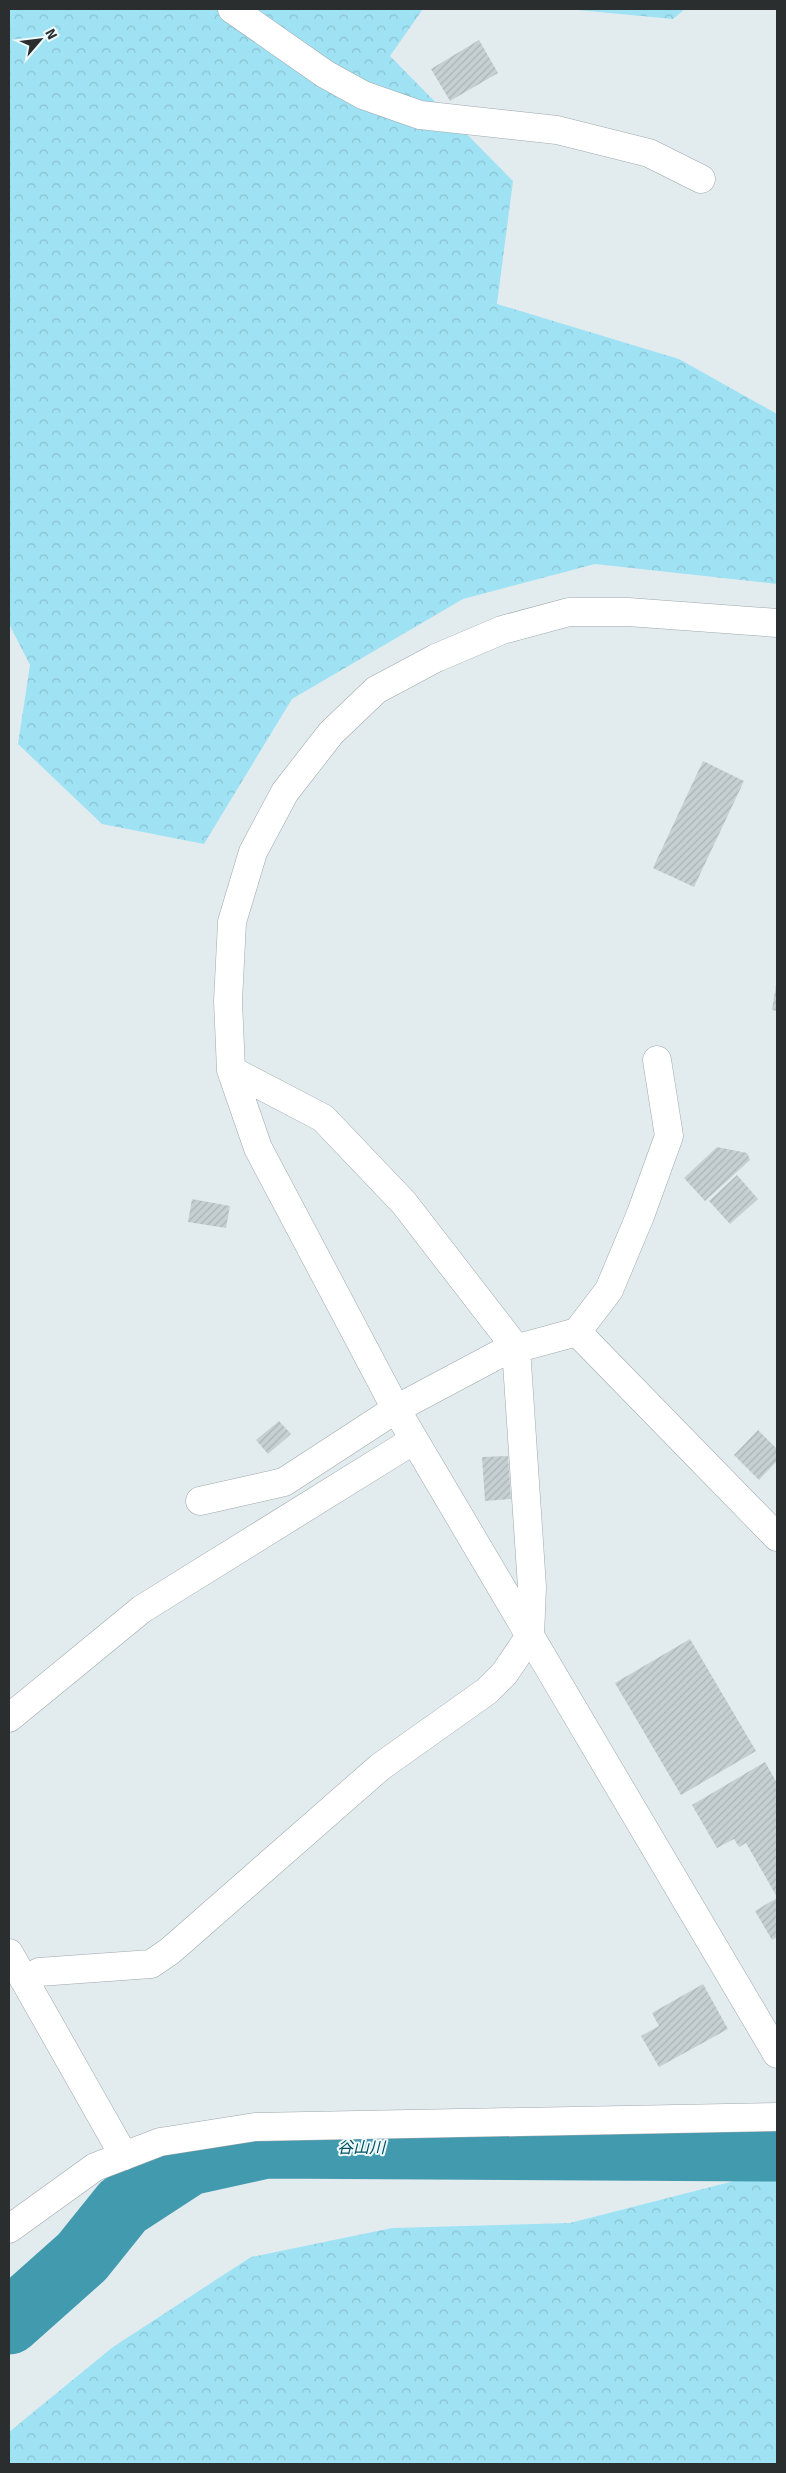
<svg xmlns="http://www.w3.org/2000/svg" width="786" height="2473" font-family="Signika,'Noto Sans JP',sans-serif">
	<defs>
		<pattern id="forest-crowns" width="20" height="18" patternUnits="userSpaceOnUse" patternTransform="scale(1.25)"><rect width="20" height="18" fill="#9fe2f4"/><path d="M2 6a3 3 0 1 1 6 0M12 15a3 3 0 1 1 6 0" fill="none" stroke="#89c2d2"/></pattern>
		<pattern id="building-hatch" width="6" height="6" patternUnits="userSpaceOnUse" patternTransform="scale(1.25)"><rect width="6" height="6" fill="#c6d0d2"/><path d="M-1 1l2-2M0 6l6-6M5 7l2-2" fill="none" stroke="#aab3b5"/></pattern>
	</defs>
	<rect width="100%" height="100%" fill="#e2ecef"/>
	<path fill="url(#forest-crowns)" d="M9,9h414l-33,47 123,125 -16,123 182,55 98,55v170l-182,-20 -132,35 -171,100 -88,145 -102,-20 -84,-80 12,-79 -21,-41z
		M567,9h118l-12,10z
		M777,2179v285h-768v-32l104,-85 138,-90 141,-29 178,-5 164,-42z"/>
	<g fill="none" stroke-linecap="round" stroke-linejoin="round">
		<path stroke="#429aaf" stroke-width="65" d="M9,2322l73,-65 41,-51 66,-43 77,-17 511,3"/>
	</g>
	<path fill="url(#building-hatch)" d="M479,40l19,33 -48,28 -19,-32z
		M703,761l41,20 -50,106 -41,-19z
		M776,985h1v26l-5,-1z
		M717,1147l30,6 3,7 -45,41 -21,-23z
		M737,1175l21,24 -28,25 -21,-23z
		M192,1199l38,7 -4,22 -38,-6z
		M279,1421l12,13 -23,20 -12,-14z
		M758,1430l19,19v12l-18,19 -25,-25z
		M508,1456l3,43 -26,2 -3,-44z
		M690,1639l66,112 -75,44 -66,-112z
		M765,1762l12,21v114l-31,-54 -7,4 -5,-8 -17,9 -25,-43z
		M777,1898v39l-5,3 -17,-29z
		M703,1984l25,45 -69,38 -18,-31 18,-10 -7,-13z"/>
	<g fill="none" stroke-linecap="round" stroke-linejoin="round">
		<defs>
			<path id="minor" d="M232,9l93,65 38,21 57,20 137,15 92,23 52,26
				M777,623l-149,-11h-59l-67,18 -66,28 -60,32 -45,43 -46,59 -32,60 -21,70 -4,79 3,69 27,78 138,261 381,645
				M577,1332l32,-42 31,-74 29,-80 -12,-76
				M200,1501l84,-19 112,-73 107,-57 74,-20 200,205
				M9,1718l133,-109 272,-169
				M9,1953l115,203
				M24,1980l15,-8 112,-8 19,-13 210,-184 107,-76 17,-17 26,-38 2,-49 -16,-239 -112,-145 -81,-85 -92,-48
				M9,2229l86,-62 65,-25 95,-15 522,-10"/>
		</defs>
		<use href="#minor" stroke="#9fa8ab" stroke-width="29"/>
		<use href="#minor" stroke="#fff" stroke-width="28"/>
	</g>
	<g text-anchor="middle" stroke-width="4" stroke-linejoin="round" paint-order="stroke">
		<g font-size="16" font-style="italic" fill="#005160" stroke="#effafd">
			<text x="361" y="2153">谷山川</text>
		</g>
	</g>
	<rect width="786" height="2473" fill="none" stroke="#2a2e2f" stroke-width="20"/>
	<g transform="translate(40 40) rotate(62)" stroke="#effafd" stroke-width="4" paint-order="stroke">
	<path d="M0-4L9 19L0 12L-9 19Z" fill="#2a2e2f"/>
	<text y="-8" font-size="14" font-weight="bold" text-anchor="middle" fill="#2a2e2f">N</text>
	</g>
</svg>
